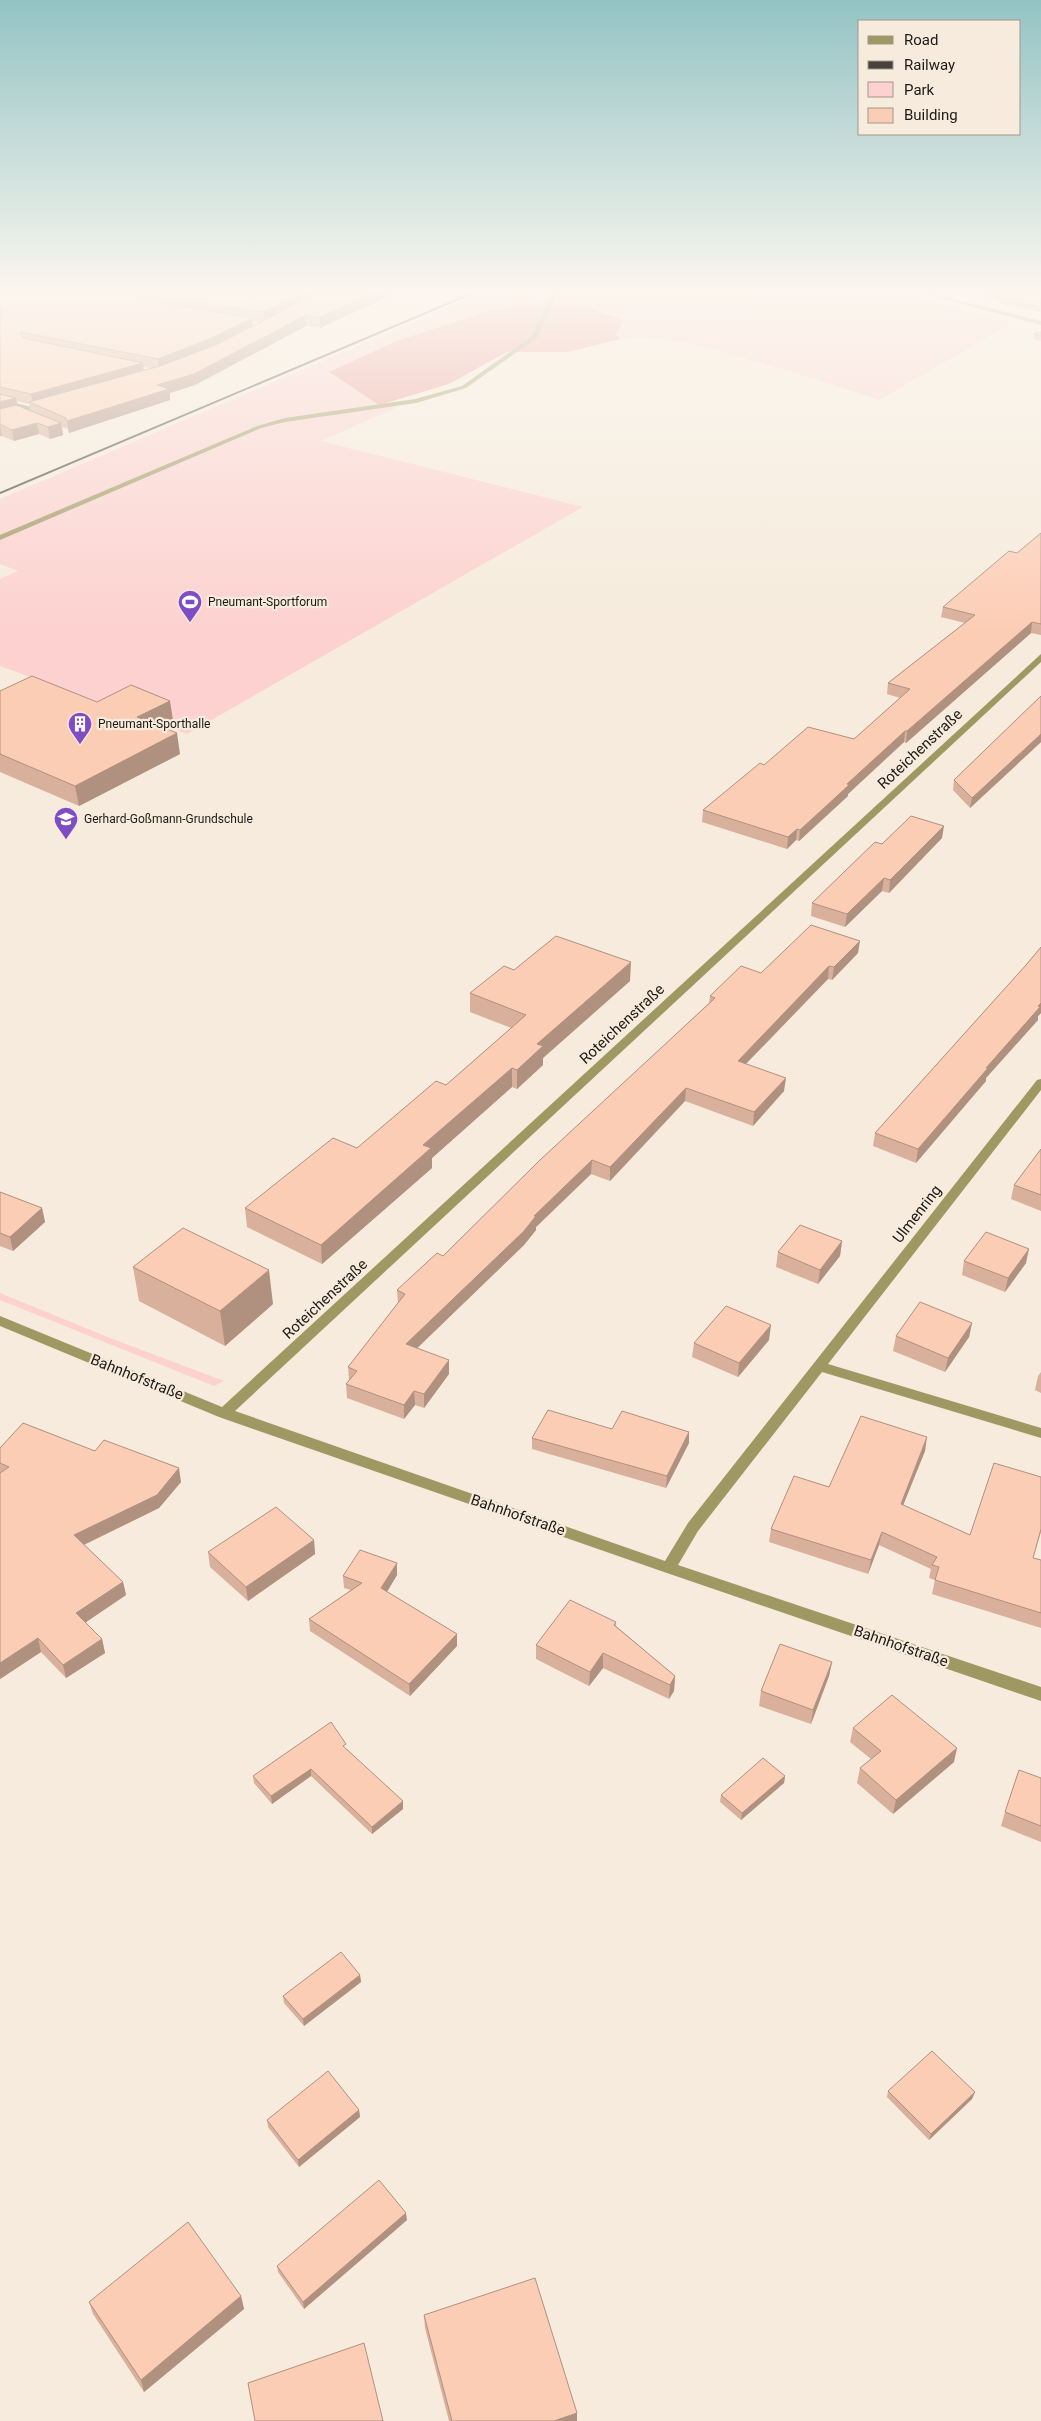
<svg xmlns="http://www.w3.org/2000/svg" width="1041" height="2421" font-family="Roboto,sans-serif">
	<rect width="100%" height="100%" fill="#f6ebdc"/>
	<path fill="#fcd1cf" d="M482,293h421l109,30 -133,77c-47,-16 -94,-31 -143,-44 -37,-10 -76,-23 -116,-17l-4,-4 7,-15 -226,21 -68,32 50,32 19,2 -77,34 262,66 -396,227 -187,-68v-87l18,-8 -18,-7v-65z
		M0,1293l110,45 114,43 -10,5 -214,-86z"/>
	<path fill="#ed9795" d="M542,303l39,2 42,15 -7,15 4,4 -52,13h-61l-58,32 -70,21 -50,-33 68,-31 95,-31z"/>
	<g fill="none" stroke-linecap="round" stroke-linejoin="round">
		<path fill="#9f9862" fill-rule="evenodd" d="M552,293h6l-21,45 -71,50 -50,15 -131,19 -24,6 -261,112v-5l257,-109 28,-8 130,-19 47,-13 70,-50z
			M921,293h9l111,28v4z
			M0,399l35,9 1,1 -3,2 -33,-8z
			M1041,654v8l-806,749 430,150 23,-38 349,-443 4,-1v11l-213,274 213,64v10l-219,-66 -124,159 -20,34 363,122v14l-377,-129 -445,-155 -219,-91v-10l222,91z"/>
		<path stroke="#48423c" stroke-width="2" d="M0,493l473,-200"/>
	</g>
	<path fill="#d9b09c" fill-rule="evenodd" d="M0,293h396l-76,35 -14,-2 -111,59 -25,8v7l-101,33 -1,-4 -6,-2 1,8 -13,4 -11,-5 -25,7 -12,-5h-2zM253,321l7,1 -7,4zM143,367l7,1 -6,2zM16,401l13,3 1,7 -13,-5z
		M967,293h74v19l-43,-9 1,-3z
		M1041,332v9l-8,-2 1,-5z
		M1041,533v102l-10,-2 -125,110 -2,-1 -56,52v2l-49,45 -3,-1 -9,9 -85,-27 1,-12 61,-45 90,-26 46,-41 -13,-4 1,-11 77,-60 -24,-6 2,-10 74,-54z
		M0,691l97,11 76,18 -13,7 20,27 -101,52 -79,-34z
		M1041,696v46l-71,66 -17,-18 1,-10z
		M942,838l-53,55 -7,-2 -37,36 -34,-11 1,-13 70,-59z
		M1041,947v66l-3,3v4l-52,58v3l-70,82 -43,-17 2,-13 151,-168z
		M858,953l-26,27 -4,-1 -82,85 38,27 -31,35 -68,-25 -75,80 -19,-7 -55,53v3l-12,15 -107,103 32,26 -25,34 -9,-3 -11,14 -57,-21 -1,-14 3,-4 -1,-13 50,-64 -1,-13 46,-34 266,-253 1,-7 51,-23z
		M514,970l116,11 -87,77v7l-26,24 -5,-2 -80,71v10l-110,96 -75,-37 -2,-19 112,-60 89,-63 65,-57 -41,-16v-19z
		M1041,1149v62l-30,-12 3,-14z
		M0,1192l42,16 3,14 -32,29 -13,-5z
		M842,1241l-2,15 -22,28 -42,-17 2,-15z
		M964,1261l62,2 -21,29 -43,-17z
		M133,1267l140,37 -48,42 -86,-45z
		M972,1323l-3,14 -24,35 -52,-21 3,-15z
		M769,1340l-31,37 -46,-20 2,-14z
		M1041,1372v21l-6,-3 3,-14z
		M612,1429l77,3v11l-23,45 -134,-39v-11z
		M0,1448l95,3 86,31 -22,26 -75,37 39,37 3,13 -41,27 17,17 3,14 -39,25 -25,-26 -41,27z
		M925,1451l-22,54 67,30 71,-58v55l-8,26 8,2v68l-109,-34 3,-14 -6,-2 2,-9 -52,-24 -11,29 -99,-32 2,-13 58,-42z
		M314,1540l1,14 -67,47 -38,-34 -2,-15z
		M397,1575l-10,17 70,42v12l-47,50 -100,-65 -1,-12 42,-29 -7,-2 -1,-12z
		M616,1622v4l59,50 -1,15 -5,8 -66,-31 -14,18 -53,-27v-14z
		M832,1662l-3,14 -18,48 -52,-18 2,-15z
		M853,1728l101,34 -61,52 -36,-31 3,-15 11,-9 -21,-17z
		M347,1749l56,60 -31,25 -61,-58 -39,28 -18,-21 -1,-7z
		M785,1776l-1,7 -43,37 -21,-18 1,-7z
		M1041,1778v64l-40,-16 4,-14z
		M360,1975l1,7 -57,44 -20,-23 -1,-7z
		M888,2091l87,1 -3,7 -43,41 -42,-43z
		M359,2110l1,7 -61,50 -31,-40 -1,-7z
		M407,2220l-103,89 -26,-37 -1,-6z
		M241,2296l3,13 -100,83 -51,-78 -4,-12z
		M424,2315l153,106h-128l-24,-93z"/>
	<path fill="#b0907f" d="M302,293h21l-59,30 -1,-11z
		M373,293h23l-76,35v-11z
		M306,315v11l-111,59 -25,8v7l-101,33 -2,-12 90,-36z
		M252,318l1,11 -94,41 -1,-11z
		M143,363l1,11 -111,30 -2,-10z
		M16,398l2,11 -18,5v-12z
		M37,423l2,11 -25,7 -2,-11z
		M61,423l2,12 -13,4 -2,-12z
		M0,424l2,12h-2z
		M1032,622l-1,11 -125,110 1,-12z
		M170,701l3,19 -34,17 -2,-20z
		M905,731l-1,11 -56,52v2l-49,45 1,-11 47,-46z
		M177,733l3,21 -101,52 -4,-20z
		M1041,734v8l-71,66 2,-10z
		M944,826l-2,12 -53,55 1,-13z
		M797,829l-1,11 -9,9 1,-12z
		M884,878l-2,13 -37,36 2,-13z
		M860,941l-2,12 -26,27 2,-13z
		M631,962l-1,19 -87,77v7l-26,24v-19l20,-26z
		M829,966l-1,13 -92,95 2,-13z
		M1041,1003v10l-3,3v4l-52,58v3l-70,82 2,-14z
		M512,1068v19l-80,71v10l-110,96 -1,-19 102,-100z
		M786,1078l-2,13 -31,35 1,-14z
		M686,1088l-1,13 -75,80v-14z
		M592,1160l-1,14 -55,53v3l-12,15 -117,113 -1,-14 128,-128z
		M42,1208l3,14 -32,29 -3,-14z
		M842,1241l-2,15 -22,28 2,-14z
		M1029,1249l-3,14 -21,29 3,-14z
		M269,1270l4,34 -48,42 -5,-35z
		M972,1323l-3,14 -24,35 3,-14z
		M771,1325l-2,15 -31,37 1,-14z
		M449,1360v14l-25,34v-14z
		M414,1391l1,14 -11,14v-14z
		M689,1432v11l-23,45 1,-12z
		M927,1437l-2,14 -27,67 3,-14z
		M179,1468l2,14 -22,26 -82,40 -3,-13z
		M882,1532l-3,13 -11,29 3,-14z
		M314,1540l1,14 -67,47 -2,-14z
		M397,1563v12l-15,25 -1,-12z
		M123,1582l3,13 -47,32 -3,-14z
		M457,1634v12l-47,50 -1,-12z
		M38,1638l3,14 -41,27v-16z
		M102,1639l3,14 -39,25 -3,-13z
		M603,1653v15l-14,18 1,-14z
		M832,1662l-3,14 -18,48 2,-14z
		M675,1676l-1,15 -5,8 1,-14z
		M957,1748l-3,14 -61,52 3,-14z
		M311,1769v7l-39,28 -1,-8z
		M785,1776l-1,7 -43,37 1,-7z
		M403,1801v8l-31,25v-7z
		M360,1975l1,7 -57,44 -1,-7z
		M975,2092l-3,7 -43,41 2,-6z
		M359,2110l1,7 -61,50 -1,-7z
		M406,2213l1,7 -103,89 -1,-7z
		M241,2296l3,13 -100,83 -3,-12z
		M577,2413v8h-23z"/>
	<path fill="#fccdb5" stroke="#b0907f" d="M0,293h302l-39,19 -124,-19 2,6 111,19 -40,20 -54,21 -138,-27 3,6 120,25 -112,31 -31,-7z
		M317,293h56l-53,24 -14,-2 -112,59 -37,11 12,4 -102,32 -1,-3 -37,-16 131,-36 58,-22z
		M987,293h54v14l-42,-9 3,-1z
		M1041,332v4l-7,-2z
		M0,394l16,4 -16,4z
		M16,405l45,18 -13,4 -11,-4 -25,7 -12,-6v-15z
		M1041,533v91l-9,-2 -125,109h-2l-58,53 2,1 -49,45 -3,-1 -9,8 -85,-27 57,-47 4,2 44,-38 46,12 56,-50 -22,-6 87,-68 -32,-8 66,-56 8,2z
		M32,676l65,26 34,-17 39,16 -33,16 40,16 -102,53 -75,-32v-63z
		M1041,696v38l-69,64 -18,-18 64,-62z
		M911,816l33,10 -54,54 -6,-2 -37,36 -35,-11 63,-61 7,2z
		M811,925l49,16 -26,26 -5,-1 -91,95 48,17 -32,34 -68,-24 -76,79 -18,-7 -58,56h2l-12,15 -118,113 43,16 -25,34 -10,-3 -10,14 -58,-21 11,-13 -9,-4 57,-73 -8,-4 40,-37 6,3 97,-96 175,-162 -5,-2 31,-30 20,7z
		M556,936l75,26 -94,82 6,2 -26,24 -5,-2 -89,77 8,3 -110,97 -76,-37 88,-70 24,10 79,-67 10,4 80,-70 -56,-22 34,-27 10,4z
		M1041,947v56l-3,3 2,1 -54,61h2l-70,81 -43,-16 151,-168z
		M1041,1149v46l-27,-10z
		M0,1192l42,16 -32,29 -10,-4z
		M800,1225l42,16 -22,29 -42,-18z
		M183,1228l86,42 -49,41 -87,-44z
		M986,1232l43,17 -21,29 -44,-17z
		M920,1302l52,21 -24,35 -52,-22z
		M726,1306l45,19 -32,38 -45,-20z
		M548,1410l64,19 10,-18 67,21 -22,44 -135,-38z
		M861,1416l66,21 -26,67 69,31 24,-72 47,14v52l-8,29 8,2v53l-106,-33 4,-13 -7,-2 5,-8 -55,-25 -11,28 -100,-31 23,-53 35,11z
		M23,1423l72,28 9,-11 75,28 -22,27 -83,40 49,47 -47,31 26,26 -39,26 -25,-27 -38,25v-190l9,-6 -9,-4v-15z
		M276,1507l38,33 -68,47 -38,-35z
		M360,1550l37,13 -16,25 76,46 -48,50 -100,-65 53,-36 -19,-7z
		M570,1600l46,22 -2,3 61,51 -5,9 -67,-32 -13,19 -54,-27z
		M780,1644l52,18 -19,48 -52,-19z
		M892,1695l65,53 -61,52 -36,-32 21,-17 -28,-23z
		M331,1722l15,22 -3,2 60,55 -31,26 -61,-58 -40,27 -18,-20z
		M763,1758l22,18 -43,37 -21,-18z
		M1019,1770l22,8v48l-36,-14z
		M341,1952l19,23 -57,44 -20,-23z
		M932,2051l43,41 -44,42 -43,-43z
		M328,2071l31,39 -61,50 -31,-40z
		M379,2180l27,33 -103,89 -26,-36z
		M188,2222l53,74 -100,84 -52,-78z
		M535,2278l42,135 -23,8h-102l-28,-106z
		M364,2343l19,78h-128l-7,-38z"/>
	<linearGradient id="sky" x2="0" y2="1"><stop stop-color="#94c3c4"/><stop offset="0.46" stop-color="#fbf6ef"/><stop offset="1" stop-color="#fbf6ef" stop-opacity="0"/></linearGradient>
	<rect width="1041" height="632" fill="url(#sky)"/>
	<defs>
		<symbol id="stadium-pin" viewBox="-11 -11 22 30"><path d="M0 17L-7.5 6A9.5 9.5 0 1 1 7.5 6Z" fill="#7f4cc3" stroke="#f6ebdc"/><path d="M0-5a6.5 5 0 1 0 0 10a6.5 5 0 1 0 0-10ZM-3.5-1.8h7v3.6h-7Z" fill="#fff"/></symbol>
		<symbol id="building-pin" viewBox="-11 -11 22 30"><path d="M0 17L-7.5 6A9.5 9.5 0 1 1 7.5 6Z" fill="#7f4cc3" stroke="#f6ebdc"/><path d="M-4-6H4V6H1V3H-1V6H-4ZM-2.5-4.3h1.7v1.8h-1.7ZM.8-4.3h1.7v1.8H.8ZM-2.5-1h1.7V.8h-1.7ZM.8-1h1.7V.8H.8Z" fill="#fff"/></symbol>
		<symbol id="school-pin" viewBox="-11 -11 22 30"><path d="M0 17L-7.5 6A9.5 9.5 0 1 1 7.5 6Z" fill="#7f4cc3" stroke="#f6ebdc"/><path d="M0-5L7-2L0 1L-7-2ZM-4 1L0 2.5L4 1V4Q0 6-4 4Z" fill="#fff"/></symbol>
	</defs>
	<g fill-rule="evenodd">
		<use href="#stadium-pin" x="176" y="588" width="28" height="38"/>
		<use href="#building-pin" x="66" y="710" width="28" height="38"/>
		<use href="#school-pin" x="52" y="805" width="28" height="38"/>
	</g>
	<g text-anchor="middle" stroke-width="4.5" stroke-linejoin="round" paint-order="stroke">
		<g font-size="12" fill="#1e1a15" stroke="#f6ebdc" text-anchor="start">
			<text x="208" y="606">Pneumant-Sportforum</text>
			<text x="98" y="728">Pneumant-Sporthalle</text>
			<text x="84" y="823">Gerhard-Goßmann-Grundschule</text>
		</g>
		<g font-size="15" fill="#1e1a15" stroke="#f6ebdc">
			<text transform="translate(920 749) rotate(-43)" y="5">Roteichenstraße</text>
			<text transform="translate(622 1024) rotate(-43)" y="5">Roteichenstraße</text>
			<text transform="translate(917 1214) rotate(-52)" y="5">Ulmenring</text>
			<text transform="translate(325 1299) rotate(-43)" y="5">Roteichenstraße</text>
			<text transform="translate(137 1377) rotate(22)" y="5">Bahnhofstraße</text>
			<text transform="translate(518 1515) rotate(19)" y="5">Bahnhofstraße</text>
			<text transform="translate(901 1646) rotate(19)" y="5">Bahnhofstraße</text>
		</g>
	</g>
	<rect x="858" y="20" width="162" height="115" fill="#f6ebdc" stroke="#a0978c"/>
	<rect x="868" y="36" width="25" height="8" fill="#9f9862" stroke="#a0978c"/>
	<text x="904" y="45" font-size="15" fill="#1e1a15">Road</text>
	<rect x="868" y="61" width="25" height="8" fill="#48423c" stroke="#a0978c"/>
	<text x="904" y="70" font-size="15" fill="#1e1a15">Railway</text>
	<rect x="868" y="82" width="25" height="15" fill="#fcd1cf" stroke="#a0978c"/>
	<text x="904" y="95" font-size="15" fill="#1e1a15">Park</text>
	<rect x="868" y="108" width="25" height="15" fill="#fccdb5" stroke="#a0978c"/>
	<text x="904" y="120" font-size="15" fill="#1e1a15">Building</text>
</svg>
